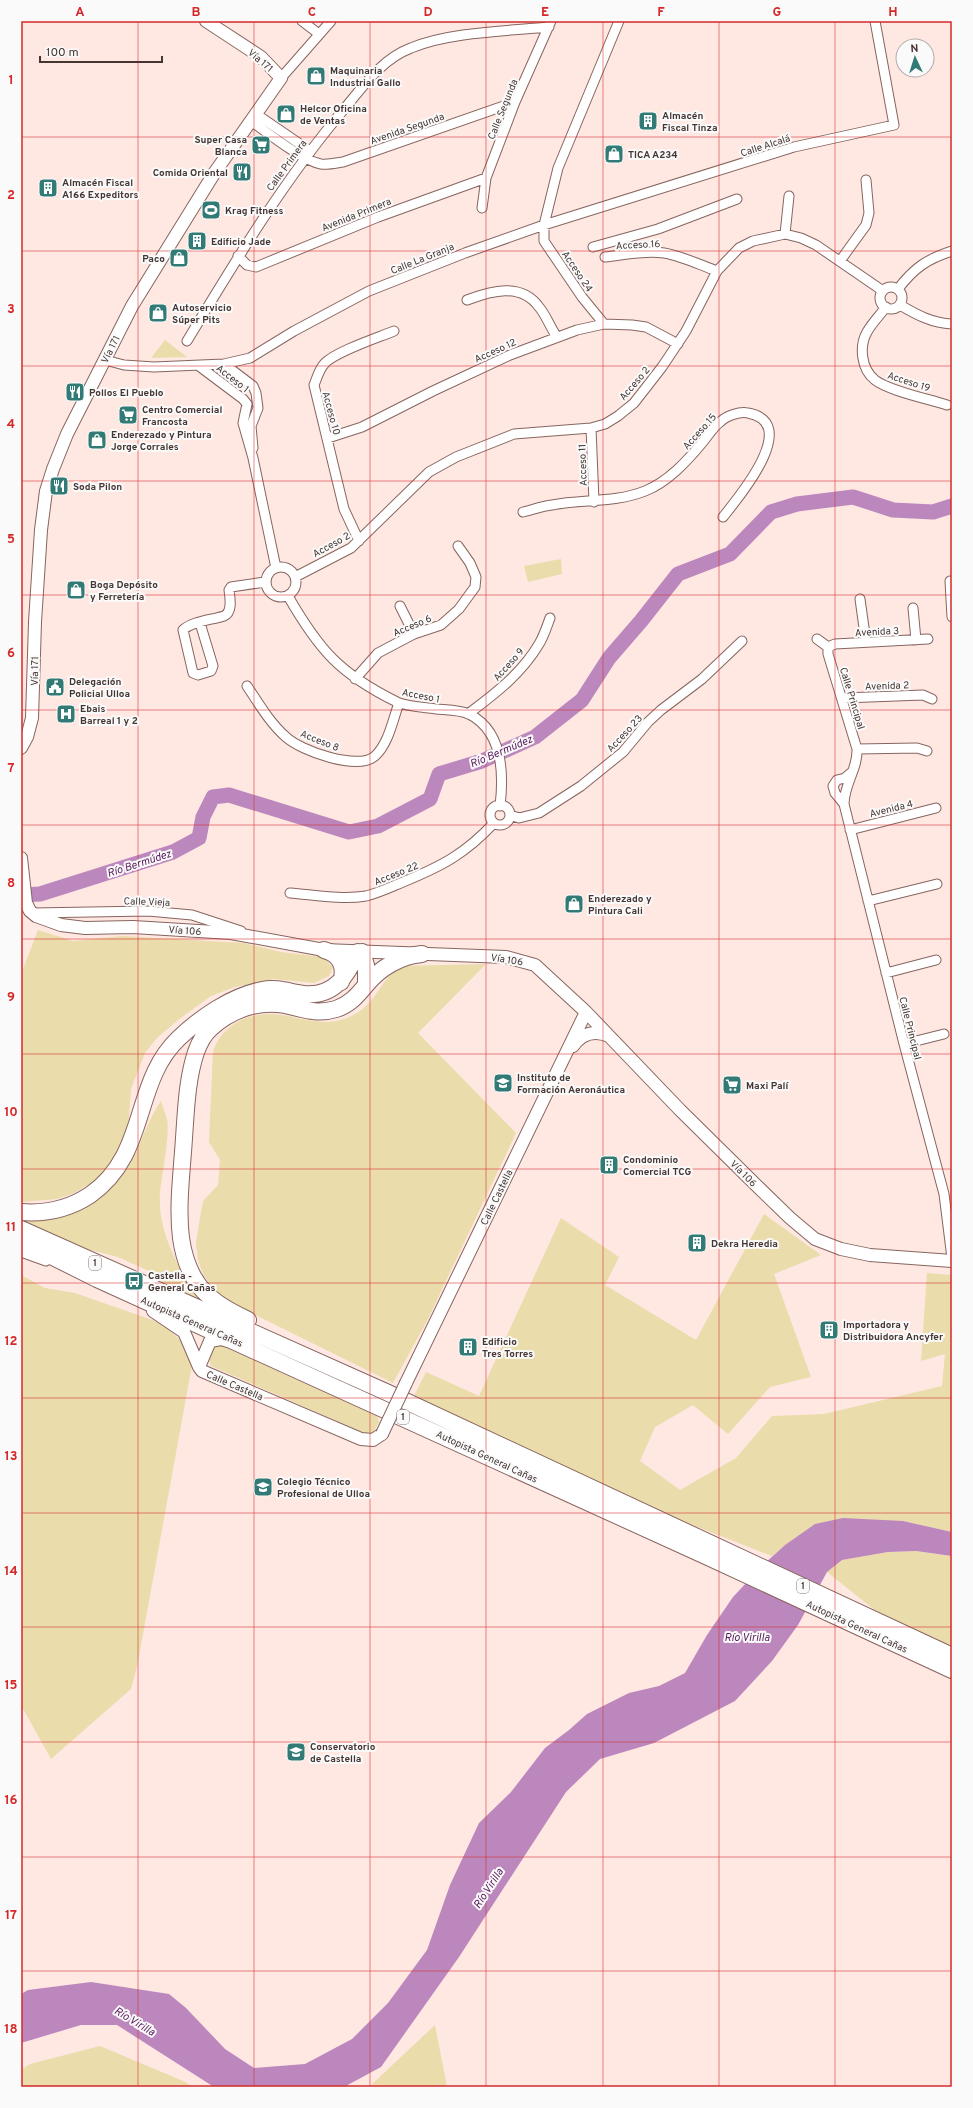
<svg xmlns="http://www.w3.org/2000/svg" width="973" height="2108" font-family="Overpass,sans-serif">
	<rect width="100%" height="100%" fill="#ffe7e2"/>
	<path fill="#ebdcab" d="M165,340l22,17 -36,1z
		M561,559l1,15 -34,8 -4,-16z
		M38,930l35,11 49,-5 122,7 37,9 41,5 11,10 -4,9 -15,7 -40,-4 -39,8 -24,9 -33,24 -21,18 -12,15 -14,36 -3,41 -17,34 -18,18 -19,11 -17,6 -36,3v-228z
		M486,964l-68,69 98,100 -89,188 -34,62 -168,-83 -14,-14 -8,-12 -5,-14 -2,-17 6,-37 2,-6 14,-15 2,-25 -11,-18 4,-90c8,-26 33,-39 60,-38 26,2 48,14 74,4 29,-11 31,-36 53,-52z
		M161,1101c2,6 4,12 6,18 3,17 -5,55 -7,74 -3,37 18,76 39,105l-26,-6 -22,-20 -33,-15 -44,-11 -53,-23v-3c12,0 25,1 37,-2 31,-6 62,-33 76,-62 9,-18 15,-38 27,-55z
		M764,1214l57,41 -47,19 37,103 -41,10 -42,47 -35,-29 -38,22 -15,34 40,29 56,-32 36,-42 52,-2 118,-28 3,-32 -24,7 6,-88 25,2v257l-49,-11 -88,4 -30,20 -13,11 -105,-41 -253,-119 12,-24 53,24 82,-178 58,39 -14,28 91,55z
		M21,1275l24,13 30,5 86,30 18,16 6,7 7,19 -55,302 -6,22 -80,70 -30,-54z
		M220,1345l157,71 2,6 -6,11 -6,1 -156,-68 -3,-10 5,-10z
		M916,1551l36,5v91l-71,-32 -54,-43 15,-12 46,-8z
		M435,2025l12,62h-79l2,-1z
		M100,2046l83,35 10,6h-172v-17l9,-6z"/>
	<path fill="#bc87bd" d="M843,1518l60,3 49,11v24l-36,-5 -28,1 -46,8 -15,12 -29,53 -26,36 -37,40 -81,42 -54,16 -34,33 -107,165 -78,110 -37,20h-130l-97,-62h-36l-60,18v-49l7,-4 63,-8 78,12 17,14 39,41 29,19 51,-4 47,-25 36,-36 39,-53 23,-65 29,-62 32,-31 34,-44 24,-18 18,-16 42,-21 30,-7 26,-13 22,-38 26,-38 31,-33 21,-19 30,-21z"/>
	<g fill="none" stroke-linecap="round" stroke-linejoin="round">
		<path stroke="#bc87bd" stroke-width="15" d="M21,895l19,-1 133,-42 26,-14 4,-21 10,-20 16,-2 120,37 29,-6 52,-27 9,-25 43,-13 53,-24 47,-37 27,-42 32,-37 37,-47 52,-20 41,-42 26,-8 56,-7 40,13 40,2 19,-6"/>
		<defs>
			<path id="street" d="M302,21l17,13
				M281,78l50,-57
				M256,114l54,37
				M251,121c17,12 52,40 70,43 7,1 15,-1 22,-2l172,-60
				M482,208l4,-30 29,-76 36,-81
				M785,234l4,-38
				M593,247l65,-18 79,-30
				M238,256l9,9 9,2 122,-50 108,-39
				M605,257c19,-2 40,-7 59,-4 18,3 36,12 53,18
				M840,261l26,-36 3,-12 -3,-33
				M880 298a11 11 0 1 1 22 0a11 11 0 1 1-22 0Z
				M898,289c16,-21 29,-30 54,-38
				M467,300c24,-9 54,-18 72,7 7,8 11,20 18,30
				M900,305c17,10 32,18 52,19
				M886,307c-6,8 -14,16 -19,25 -8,14 -6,37 8,48 14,11 54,19 72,25
				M604,324l-22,-27 -38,-56v-16l14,-57 61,-147
				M187,341c49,-81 97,-161 158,-233 19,-23 37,-49 66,-60 37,-16 97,-17 138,-21
				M105,360l19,5 30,2 70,-3 26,-6 44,-27 75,-40 96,-38 79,-28 250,-78 100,-22 -19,-104
				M224,364l29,22 3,7 2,15 -7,18 2,22
				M199,366l44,33 4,5 -4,19 10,35 23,110
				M591,428l3,74
				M328,438l34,-11 71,-36 77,-36 67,-25 27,-6 28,1 14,2 32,17
				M523,512c9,-2 19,-6 29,-7 31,-6 63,-2 93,-14 23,-9 42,-30 57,-48 6,-7 11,-16 18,-21 6,-6 20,-11 28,-9 54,10 -10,85 -25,104
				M359,541l-15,-32 -30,-124c3,-7 5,-16 11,-22 12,-12 52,-25 69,-32
				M266 582a15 15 0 1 1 30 0a15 15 0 1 1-30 0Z
				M295,577l56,-29 78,-76 27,-15 58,-23 77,-6 14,-4 13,-8 16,-13 28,-36 24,-36 31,-60 22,-23 14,-7 32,-7 16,4 15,7 67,46
				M950,581l2,36
				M288,596c31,54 52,78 109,106 11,5 27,5 39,7 10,1 24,1 33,5 34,17 35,59 31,92
				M860,599l6,43
				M400,606l14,28
				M913,608l3,32
				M200,623l13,43 -2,5 -13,4 -5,-2 -10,-43c9,-9 29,-10 41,-14 9,-4 6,-18 5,-26l2,-3 34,-5
				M817,639l11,8
				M828,647v7l29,95c1,20 -13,35 -13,55l60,240 40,150 8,64
				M828,647l7,-3 93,-5
				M355,679l23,-26 36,-19 27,-9 18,-16 16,-22 1,-10 -6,-14 -12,-17
				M247,686c12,18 23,37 39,51 15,14 72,34 89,19 14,-13 18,-37 24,-53
				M843,698l80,-3 9,4
				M468,714c27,-20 54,-41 71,-70 5,-8 8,-18 11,-26
				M857,749l60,-1 10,3
				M844,804l-9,-11 -2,-7 4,-6 8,-2 7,-6
				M490 815a10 10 0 1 1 20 0a10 10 0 1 1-20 0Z
				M510,815l9,3 20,-5 42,-27 42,-34 25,-30 13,-12 41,-31 40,-38
				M850,830l86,-22
				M290,893c25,2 52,7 76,3 13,-3 25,-9 37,-14 39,-16 62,-28 91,-59
				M868,901l69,-17
				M33,913l115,-2 44,4 49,16
				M886,973l50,-13
				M904,1044l40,-10
				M21,1252l25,9"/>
			<path id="secondary" d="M21,748l6,-11 5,-19 3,-96 6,-92 5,-39 7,-22 14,-35 65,-128 83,-134 66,-94 -20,-21 -55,-36
				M21,858l5,45 4,8 6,5 25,9 24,3 48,-1 98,6 93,17 182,7 29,8 51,47 94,98 77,76 33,32 25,21 26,10 29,6 82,6
				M573,1046c9,-13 22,-16 36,-10
				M153,1311l31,21 15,35 3,4 159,68 12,1 9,-6
				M199,1367l11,-26 11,-2 7,2
				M406,1383l180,-371"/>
			<path id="highway" d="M324,950c16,4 22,17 17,32
				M362,952l4,13v20
				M21,1212c25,2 48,-3 69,-17 59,-41 42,-113 89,-157 22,-21 53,-42 83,-48 15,-3 27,2 42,4 30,3 43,-18 54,-42
				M21,1229l365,163 566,264
				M21,1241l76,38 611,278 244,113
				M248,1320c-21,-10 -42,-21 -54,-42 -7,-12 -11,-26 -13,-40 -4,-32 1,-67 3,-100 2,-28 3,-59 12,-86 3,-8 8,-18 14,-23 20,-19 48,-29 75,-24 18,4 32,10 51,4 13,-4 21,-13 30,-24 14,-17 34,-29 56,-31"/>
		</defs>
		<use href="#street" stroke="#87655f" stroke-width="11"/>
		<use href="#secondary" stroke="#87655f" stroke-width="14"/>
		<use href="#highway" stroke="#87655f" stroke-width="18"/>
		<use href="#street" stroke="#fff" stroke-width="9"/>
		<use href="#secondary" stroke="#fff" stroke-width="12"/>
		<use href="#highway" stroke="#fff" stroke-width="16"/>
		<defs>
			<path id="secondary-bridge" d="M382,1434l24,-51"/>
		</defs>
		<use href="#secondary-bridge" stroke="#87655f" stroke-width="14" stroke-linecap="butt"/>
		<use href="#secondary-bridge" stroke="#fff" stroke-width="12"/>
	</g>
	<path fill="none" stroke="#d62828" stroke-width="1" stroke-opacity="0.55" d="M138,21v2066M254,21v2066M370,21v2066M486,21v2066M603,21v2066M719,21v2066M835,21v2066M21,137h931M21,251h931M21,366h931M21,481h931M21,595h931M21,710h931M21,825h931M21,939h931M21,1054h931M21,1169h931M21,1283h931M21,1398h931M21,1513h931M21,1627h931M21,1742h931M21,1857h931M21,1971h931"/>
	<defs>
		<symbol id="shop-square" viewBox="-11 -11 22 22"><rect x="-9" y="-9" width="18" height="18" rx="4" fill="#327a76" stroke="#fafafa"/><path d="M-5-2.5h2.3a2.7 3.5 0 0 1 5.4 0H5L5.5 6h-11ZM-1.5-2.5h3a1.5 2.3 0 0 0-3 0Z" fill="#fff"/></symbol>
		<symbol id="building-square" viewBox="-11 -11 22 22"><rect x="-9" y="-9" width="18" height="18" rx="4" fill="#327a76" stroke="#fafafa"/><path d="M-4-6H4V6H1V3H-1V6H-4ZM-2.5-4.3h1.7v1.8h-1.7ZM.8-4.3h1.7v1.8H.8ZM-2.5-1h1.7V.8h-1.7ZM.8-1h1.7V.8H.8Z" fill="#fff"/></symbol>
		<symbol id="supermarket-square" viewBox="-11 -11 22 22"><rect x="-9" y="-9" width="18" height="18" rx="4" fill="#327a76" stroke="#fafafa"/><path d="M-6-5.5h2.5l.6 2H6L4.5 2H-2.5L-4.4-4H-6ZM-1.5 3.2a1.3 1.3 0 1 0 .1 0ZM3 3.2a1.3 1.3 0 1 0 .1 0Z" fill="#fff"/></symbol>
		<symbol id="restaurant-square" viewBox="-11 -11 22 22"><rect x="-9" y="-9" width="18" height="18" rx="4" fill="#327a76" stroke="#fafafa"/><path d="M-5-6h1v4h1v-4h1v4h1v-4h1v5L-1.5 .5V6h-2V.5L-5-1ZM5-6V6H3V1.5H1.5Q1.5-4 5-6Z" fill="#fff"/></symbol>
		<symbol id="stadium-square" viewBox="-11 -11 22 22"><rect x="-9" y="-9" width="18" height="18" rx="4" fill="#327a76" stroke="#fafafa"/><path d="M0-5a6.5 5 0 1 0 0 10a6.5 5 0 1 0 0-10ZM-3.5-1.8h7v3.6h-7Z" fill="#fff"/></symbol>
		<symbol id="civic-square" viewBox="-11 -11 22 22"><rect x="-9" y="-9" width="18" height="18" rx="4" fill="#327a76" stroke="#fafafa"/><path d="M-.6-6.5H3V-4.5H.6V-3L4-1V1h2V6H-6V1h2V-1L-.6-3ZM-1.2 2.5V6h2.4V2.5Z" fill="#fff"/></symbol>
		<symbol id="hospital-square" viewBox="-11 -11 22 22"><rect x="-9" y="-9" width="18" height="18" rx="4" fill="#327a76" stroke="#fafafa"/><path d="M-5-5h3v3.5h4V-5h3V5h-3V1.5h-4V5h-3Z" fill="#fff"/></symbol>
		<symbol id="university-square" viewBox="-11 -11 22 22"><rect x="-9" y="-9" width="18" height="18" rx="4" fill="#327a76" stroke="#fafafa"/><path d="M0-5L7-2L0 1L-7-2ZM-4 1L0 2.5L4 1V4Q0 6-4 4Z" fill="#fff"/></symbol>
		<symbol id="bus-square" viewBox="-11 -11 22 22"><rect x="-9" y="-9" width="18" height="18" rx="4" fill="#327a76" stroke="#fafafa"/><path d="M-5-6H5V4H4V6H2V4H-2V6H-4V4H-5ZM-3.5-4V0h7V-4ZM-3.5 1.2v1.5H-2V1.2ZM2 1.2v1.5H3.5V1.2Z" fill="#fff"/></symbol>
		<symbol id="school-square" viewBox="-11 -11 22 22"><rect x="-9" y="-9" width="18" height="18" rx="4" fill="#327a76" stroke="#fafafa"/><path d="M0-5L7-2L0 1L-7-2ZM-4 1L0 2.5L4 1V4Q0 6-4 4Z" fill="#fff"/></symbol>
	</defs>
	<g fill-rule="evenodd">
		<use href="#shop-square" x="305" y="65" width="22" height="22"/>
		<use href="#shop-square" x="275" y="103" width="22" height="22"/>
		<use href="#building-square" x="637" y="110" width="22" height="22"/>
		<use href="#supermarket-square" x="250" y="134" width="22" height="22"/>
		<use href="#shop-square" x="603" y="143" width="22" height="22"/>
		<use href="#restaurant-square" x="231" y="161" width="22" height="22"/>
		<use href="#building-square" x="37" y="177" width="22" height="22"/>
		<use href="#stadium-square" x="200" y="199" width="22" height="22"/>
		<use href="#building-square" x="186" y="230" width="22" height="22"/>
		<use href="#shop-square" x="168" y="247" width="22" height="22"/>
		<use href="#shop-square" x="147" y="302" width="22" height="22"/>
		<use href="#restaurant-square" x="64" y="381" width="22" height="22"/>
		<use href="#supermarket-square" x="117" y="404" width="22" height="22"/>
		<use href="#shop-square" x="86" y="429" width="22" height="22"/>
		<use href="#restaurant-square" x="48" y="475" width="22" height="22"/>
		<use href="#shop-square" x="65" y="579" width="22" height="22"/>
		<use href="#civic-square" x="44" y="676" width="22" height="22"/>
		<use href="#hospital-square" x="55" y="703" width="22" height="22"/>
		<use href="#shop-square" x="563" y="893" width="22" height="22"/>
		<use href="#university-square" x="492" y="1072" width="22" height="22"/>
		<use href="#supermarket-square" x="721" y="1074" width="22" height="22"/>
		<use href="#building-square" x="598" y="1154" width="22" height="22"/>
		<use href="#building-square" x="686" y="1232" width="22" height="22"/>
		<use href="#bus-square" x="123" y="1270" width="22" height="22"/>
		<use href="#building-square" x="818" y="1319" width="22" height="22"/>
		<use href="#building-square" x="457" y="1336" width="22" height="22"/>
		<use href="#school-square" x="252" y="1476" width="22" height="22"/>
		<use href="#school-square" x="285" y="1741" width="22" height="22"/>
	</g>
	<g text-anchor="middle" stroke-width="4" stroke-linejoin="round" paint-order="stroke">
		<g fill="#fafafa" stroke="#7b716f" stroke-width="1">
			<rect x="89" y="1256" width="12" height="14" rx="3"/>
			<rect x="397" y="1410" width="12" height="14" rx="3"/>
			<rect x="797" y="1579" width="12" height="14" rx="3"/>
		</g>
		<g font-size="9" font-weight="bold" fill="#453633">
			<text x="95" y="1266">1</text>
			<text x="403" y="1420">1</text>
			<text x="803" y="1589">1</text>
		</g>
		<g font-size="10" fill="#453633" stroke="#fafafa">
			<text transform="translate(261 60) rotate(40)" y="4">Vía 171</text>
			<text transform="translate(502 109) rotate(-68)" y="4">Calle Segunda</text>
			<text transform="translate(407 128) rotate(-19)" y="4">Avenida Segunda</text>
			<text transform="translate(765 145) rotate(-18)" y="4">Calle Alcalá</text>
			<text transform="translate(286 165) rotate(-54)" y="4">Calle Primera</text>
			<text transform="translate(356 214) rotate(-22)" y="4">Avenida Primera</text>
			<text transform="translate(638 244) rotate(-3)" y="4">Acceso 16</text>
			<text transform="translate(422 258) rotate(-22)" y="4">Calle La Granja</text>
			<text transform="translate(578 271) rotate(56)" y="4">Acceso 24</text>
			<text transform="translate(110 349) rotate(-63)" y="4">Vía 171</text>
			<text transform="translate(495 350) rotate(-24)" y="4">Acceso 12</text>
			<text transform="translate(233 378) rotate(38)" y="4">Acceso 1</text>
			<text transform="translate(909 381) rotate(18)" y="4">Acceso 19</text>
			<text transform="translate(634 383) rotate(-49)" y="4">Acceso 2</text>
			<text transform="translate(332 413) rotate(75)" y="4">Acceso 10</text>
			<text transform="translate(699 431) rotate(-48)" y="4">Acceso 15</text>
			<text transform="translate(582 465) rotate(-92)" y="4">Acceso 11</text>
			<text transform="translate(331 544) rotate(-29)" y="4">Acceso 2</text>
			<text transform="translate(412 625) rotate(-23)" y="4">Acceso 6</text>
			<text transform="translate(877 631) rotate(-3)" y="4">Avenida 3</text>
			<text transform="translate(508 664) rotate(-48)" y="4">Acceso 9</text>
			<text transform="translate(34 671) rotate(-89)" y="4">Vía 171</text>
			<text transform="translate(887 685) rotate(-2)" y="4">Avenida 2</text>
			<text transform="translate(421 695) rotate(11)" y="4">Acceso 1</text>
			<text transform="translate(853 698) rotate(73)" y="4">Calle Principal</text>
			<text transform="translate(624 733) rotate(-47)" y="4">Acceso 23</text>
			<text transform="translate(320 740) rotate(22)" y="4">Acceso 8</text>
			<text transform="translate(891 808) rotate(-14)" y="4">Avenida 4</text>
			<text transform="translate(396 873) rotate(-22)" y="4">Acceso 22</text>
			<text transform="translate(147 901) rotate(2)" y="4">Calle Vieja</text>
			<text transform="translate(185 930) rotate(4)" y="4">Vía 106</text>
			<text transform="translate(507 959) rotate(9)" y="4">Vía 106</text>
			<text transform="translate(911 1028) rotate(76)" y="4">Calle Principal</text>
			<text transform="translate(744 1173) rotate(45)" y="4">Vía 106</text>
			<text transform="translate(496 1197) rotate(-64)" y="4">Calle Castella</text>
			<text transform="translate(192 1321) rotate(24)" y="4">Autopista General Cañas</text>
			<text transform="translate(235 1385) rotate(23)" y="4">Calle Castella</text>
			<text transform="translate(487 1456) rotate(25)" y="4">Autopista General Cañas</text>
			<text transform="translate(857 1626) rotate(25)" y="4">Autopista General Cañas</text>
		</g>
		<g font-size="10" font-weight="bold" fill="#453633" stroke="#fafafa" text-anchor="start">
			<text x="330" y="74">Maquinaria<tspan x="330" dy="12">Industrial Gallo</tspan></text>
			<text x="300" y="112">Helcor Oficina<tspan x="300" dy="12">de Ventas</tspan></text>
			<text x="662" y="119">Almacén<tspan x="662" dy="12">Fiscal Tinza</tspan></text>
			<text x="247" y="143" text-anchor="end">Super Casa<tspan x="247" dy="12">Blanca</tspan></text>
			<text x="628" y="158">TICA A234</text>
			<text x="228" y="176" text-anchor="end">Comida Oriental</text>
			<text x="62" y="186">Almacén Fiscal<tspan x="62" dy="12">A166 Expeditors</tspan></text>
			<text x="225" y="214">Krag Fitness</text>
			<text x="211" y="245">Edificio Jade</text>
			<text x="165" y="262" text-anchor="end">Paco</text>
			<text x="172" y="311">Autoservicio<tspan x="172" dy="12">Súper Pits</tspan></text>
			<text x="89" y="396">Pollos El Pueblo</text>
			<text x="142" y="413">Centro Comercial<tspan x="142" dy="12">Francosta</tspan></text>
			<text x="111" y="438">Enderezado y Pintura<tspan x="111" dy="12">Jorge Corrales</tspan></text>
			<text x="73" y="490">Soda Pilon</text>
			<text x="90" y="588">Boga Depósito<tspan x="90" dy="12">y Ferretería</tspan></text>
			<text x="69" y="685">Delegación<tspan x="69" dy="12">Policial Ulloa</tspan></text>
			<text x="80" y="712">Ebais<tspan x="80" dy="12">Barreal 1 y 2</tspan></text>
			<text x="588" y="902">Enderezado y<tspan x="588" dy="12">Pintura Cali</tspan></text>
			<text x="517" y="1081">Instituto de<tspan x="517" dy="12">Formación Aeronáutica</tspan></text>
			<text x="746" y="1089">Maxi Palí</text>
			<text x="623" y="1163">Condominio<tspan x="623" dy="12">Comercial TCG</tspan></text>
			<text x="711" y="1247">Dekra Heredia</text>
			<text x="148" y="1279">Castella -<tspan x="148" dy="12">General Cañas</tspan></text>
			<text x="843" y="1328">Importadora y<tspan x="843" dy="12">Distribuidora Ancyfer</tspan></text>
			<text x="482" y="1345">Edificio<tspan x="482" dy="12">Tres Torres</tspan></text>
			<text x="277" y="1485">Colegio Técnico<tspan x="277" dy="12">Profesional de Ulloa</tspan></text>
			<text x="310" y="1750">Conservatorio<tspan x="310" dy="12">de Castella</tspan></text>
		</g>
		<g font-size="11" font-style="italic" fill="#58185b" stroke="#fafafa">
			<text transform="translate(501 751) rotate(-23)" y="4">Río Bermúdez</text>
			<text transform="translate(139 863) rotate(-18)" y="4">Río Bermúdez</text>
			<text x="747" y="1641">Río Virilla</text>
			<text transform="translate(488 1888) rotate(-57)" y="4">Río Virilla</text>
			<text transform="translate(135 2021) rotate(31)" y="4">Río Virilla</text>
		</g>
	</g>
	<rect width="973" height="2108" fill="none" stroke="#fafafa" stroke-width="44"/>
	<g transform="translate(915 58) rotate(356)"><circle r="19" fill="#fafafa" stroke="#b2acaa"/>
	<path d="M0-3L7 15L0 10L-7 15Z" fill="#327a76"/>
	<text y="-6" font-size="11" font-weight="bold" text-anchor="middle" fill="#453633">N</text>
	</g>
	<path d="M40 56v6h122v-6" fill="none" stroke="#453633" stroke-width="2"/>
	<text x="46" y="56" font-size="12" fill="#453633" stroke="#fafafa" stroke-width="3" paint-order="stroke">100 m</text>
	<rect x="22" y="22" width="929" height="2064" fill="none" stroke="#d62828" stroke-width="1.5"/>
	<g font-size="13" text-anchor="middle" font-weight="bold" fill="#d62828">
		<text x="80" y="16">A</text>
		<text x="196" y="16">B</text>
		<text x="312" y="16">C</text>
		<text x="428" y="16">D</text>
		<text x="545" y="16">E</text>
		<text x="661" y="16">F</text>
		<text x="777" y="16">G</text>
		<text x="893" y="16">H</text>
		<text x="11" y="84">1</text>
		<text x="11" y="199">2</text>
		<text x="11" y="313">3</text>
		<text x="11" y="428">4</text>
		<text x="11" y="543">5</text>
		<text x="11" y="657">6</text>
		<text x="11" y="772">7</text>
		<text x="11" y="887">8</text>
		<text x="11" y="1001">9</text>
		<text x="11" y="1116">10</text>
		<text x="11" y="1231">11</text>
		<text x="11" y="1345">12</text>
		<text x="11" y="1460">13</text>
		<text x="11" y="1575">14</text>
		<text x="11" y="1689">15</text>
		<text x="11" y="1804">16</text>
		<text x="11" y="1919">17</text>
		<text x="11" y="2033">18</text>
	</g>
</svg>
